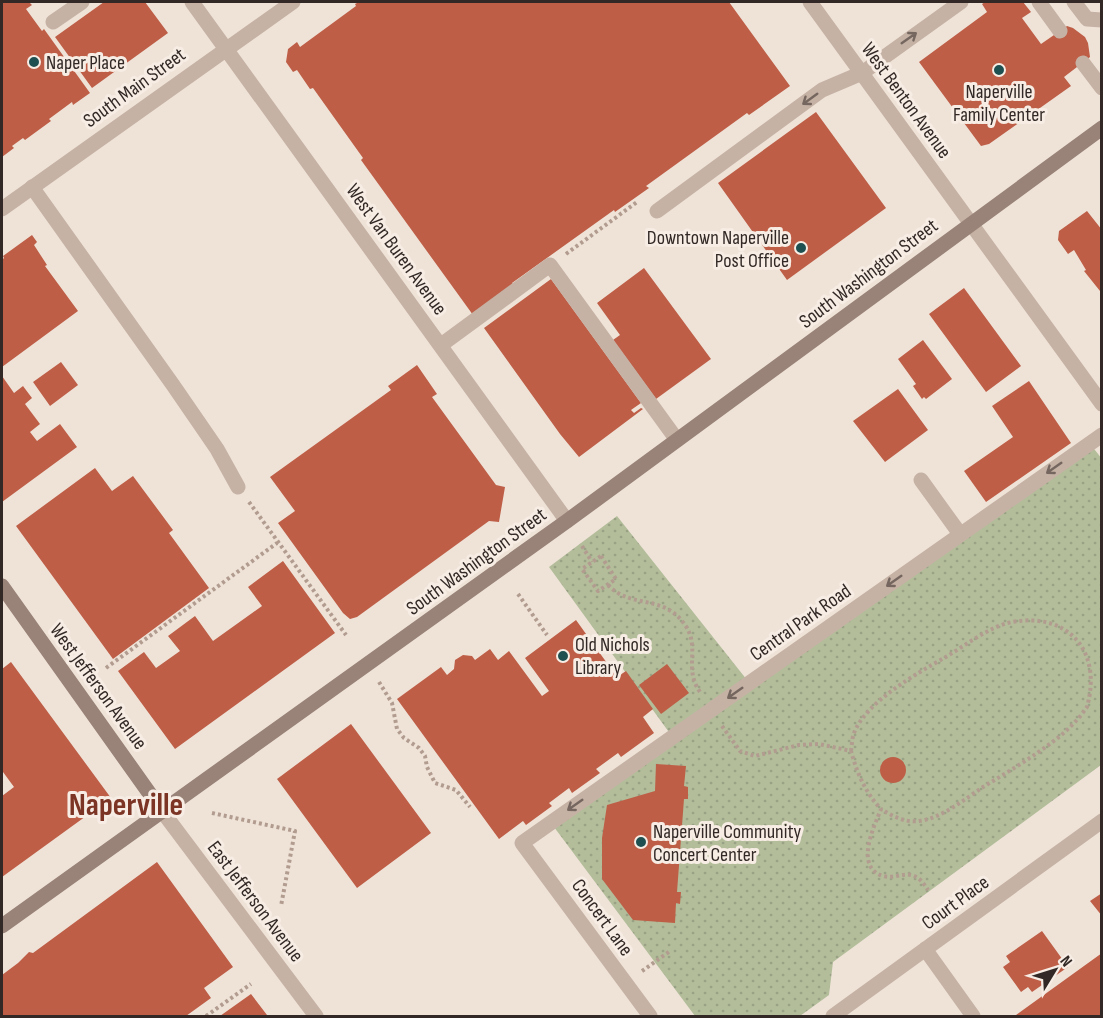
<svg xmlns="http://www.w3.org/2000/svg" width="1103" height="1018" font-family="'Sofia Sans Condensed',sans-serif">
	<defs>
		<pattern id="park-dots" width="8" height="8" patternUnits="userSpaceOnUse" patternTransform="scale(1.5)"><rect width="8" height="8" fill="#b3bd9a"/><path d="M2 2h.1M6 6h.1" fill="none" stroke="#9aa285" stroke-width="1.8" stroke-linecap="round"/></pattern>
	</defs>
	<rect width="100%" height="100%" fill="#efe3d8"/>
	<path fill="url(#park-dots)" d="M1091,445l11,14 -1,306 -268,197 -4,33 -29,21h-105l-144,-193 120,-88 -122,-168 68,-51 134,169z"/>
	<path fill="#be5e47" d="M2,2h27l3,3 -6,4 16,22 2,-2 46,64 -17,12 -1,-3 -23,17 2,2 -26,19 -2,-2 -11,8 2,2 -12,9z
		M104,2h41l23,31 -76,55 -37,-51z
		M359,2h370l61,84 -41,29 -2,-2 -101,73 3,2 -34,24 -1,-2 -102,73 2,2 -41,30 -112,-155 2,-2 -50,-70 -3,1 -13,-19 -4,2 -7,-10 2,-13 9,-7 3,5 56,-41 -1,-2z
		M985,2h38l8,10 -9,6 19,26 26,-18 6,2 12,9 3,6 2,14 -26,20 7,9 -82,58 -8,2 -62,-84 68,-50 -5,-8z
		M816,112l70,96 -99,72 -69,-97z
		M1087,211l15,19v60l-2,1 -16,-20 2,-1 -12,-20 -6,4 -10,-14 1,-9z
		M32,235l5,7 -3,3 13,20 -2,1 33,45 -76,56v-107l2,-2 -1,-2z
		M644,268l67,91 -55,40 -43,-59 7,-5 -23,-32z
		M551,279l90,124 -10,7 3,3 7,-5 2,1 -64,48 -19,-23 -76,-106z
		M964,288l57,78 -35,26 -57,-78z
		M923,340l29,39 -26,20 -2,-2 -2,2 -9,-13 3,-2 -18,-25z
		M61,362l17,23 -28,21 -17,-24z
		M417,365l20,29 -5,3 64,88 9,2 -6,35 -10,-1 -132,96 -7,2 -7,-6 -65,-90 17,-12 -25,-34 121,-87 -3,-4z
		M2,376l12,17 9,-7 9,12 -7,6 15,20 -10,8 7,9 23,-17 17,23 -75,55z
		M1029,381l42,62 -85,59 -22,-31 49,-34 -21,-31z
		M898,389l30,41 -43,32 -32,-41z
		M95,468l17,23 21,-15 40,54 -4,3 40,55 -96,71 -97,-133z
		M283,561l52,72 -160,116 -57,-78 26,-19 12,16 24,-17 -12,-15 27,-20 18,25 49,-35 -14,-19z
		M576,620l41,57 9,-6 27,38 -10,8 11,16 -33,24 -3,-4 -22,16 4,4 -28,20 -3,-5 -20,15 3,3 -26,19 -3,-4 -24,18 -102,-140 44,-32 6,8 7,-6 1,-9 8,-5 9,1 3,4 15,-11 8,11 11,-9 33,45 7,-5 -24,-33z
		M11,662l100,136 -109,79v-81l12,-9 -11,-15 -1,1v-104z
		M667,664l22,29 -28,21 -22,-29z
		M351,724l80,109 -74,55 -80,-109z
		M880 770a13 13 0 1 1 26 0a13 13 0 1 1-26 0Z
		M656,764l30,2 -2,20 4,1v12h-4l-7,93h4l-1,12 -4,-1 -1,20 -42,-3 -31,-41v-41l5,-33 48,-14z
		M157,862l76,105 -29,21 7,10 -25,18h-184v-41l16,-12 11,-11 4,1z
		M1102,893v23l-12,-15z
		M1042,931l26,36 -36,25 -4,-5 -7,5 -18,-25 7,-5 -4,-6z
		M1102,953v63h-85l-1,-1z
		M251,994l16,21 -47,1z"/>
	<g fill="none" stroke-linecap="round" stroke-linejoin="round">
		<path stroke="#b29c90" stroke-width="4" stroke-dasharray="3 3" stroke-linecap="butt" d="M566,254l71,-52
			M249,502l97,133
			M582,546l10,16
			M601,556l15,23 -18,12 -16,-22z
			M608,585c24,25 55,8 77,40 16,23 -2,43 15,67
			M518,594l29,41
			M106,668l171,-125
			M379,682l13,21 5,26 7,9 15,10 6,8 2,11 8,16 21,7 14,17
			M722,726l18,25 15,5 44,-11 20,-1 32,7c6,22 14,41 30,58 -7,18 -27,58 2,67 10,3 19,-3 28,-1 9,2 13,9 17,15
			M851,751c1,-6 1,-13 3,-18 12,-31 62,-59 90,-75 21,-12 44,-31 68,-36 54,-10 91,27 75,85 -8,12 -20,24 -32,33 -22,17 -47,32 -72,47 -18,12 -41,31 -64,34 -14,2 -27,-5 -38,-12
			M212,813l83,18 -14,75
			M642,971l28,-20
			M206,1016l45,-32"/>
		<path stroke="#c6b2a5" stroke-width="15" d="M1039,2l21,29
			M1074,2l13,17 15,1
			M53,22l29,-20
			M1083,63l19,25
			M32,187l141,198 44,64 21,38
			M657,211l165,-121 40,-17 99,-71
			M441,345l109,-80 127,175
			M921,480l39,54"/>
		<path stroke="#c6b2a5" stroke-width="15" d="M192,2l375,519
			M810,2l292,402
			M2,209l291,-207
			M162,811l154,205
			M925,949l48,67
			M650,1016l-128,-173 580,-408
			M833,1016l269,-195"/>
		<path stroke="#998277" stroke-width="15" d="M2,586l160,225
			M2,926l565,-405 535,-393"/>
	</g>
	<defs><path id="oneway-shaft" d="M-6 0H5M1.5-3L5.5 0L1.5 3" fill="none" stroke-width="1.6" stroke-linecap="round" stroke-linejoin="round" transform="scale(1.5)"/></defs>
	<g stroke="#75675f">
		<use href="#oneway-shaft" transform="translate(909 38) rotate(-35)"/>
		<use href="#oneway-shaft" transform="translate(810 99) rotate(144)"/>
		<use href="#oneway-shaft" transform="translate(1054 468) rotate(145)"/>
		<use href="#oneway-shaft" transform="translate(894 581) rotate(145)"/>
		<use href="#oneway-shaft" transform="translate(735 693) rotate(145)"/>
		<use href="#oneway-shaft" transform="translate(575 805) rotate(145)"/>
	</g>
	<g fill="#1e5051" stroke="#f7ede4" stroke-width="2">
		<circle cx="34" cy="62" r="6"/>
		<circle cx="999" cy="70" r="6"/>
		<circle cx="801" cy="248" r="6"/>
		<circle cx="563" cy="656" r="6"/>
		<circle cx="641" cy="842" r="6"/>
	</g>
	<g text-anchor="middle" stroke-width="6" stroke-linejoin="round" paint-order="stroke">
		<g font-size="20" fill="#322926" stroke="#f7ede4" text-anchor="start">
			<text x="46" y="69">Naper Place</text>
			<text x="999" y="98" text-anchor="middle">Naperville<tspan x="999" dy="23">Family Center</tspan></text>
			<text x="789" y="244" text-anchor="end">Downtown Naperville<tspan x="789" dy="23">Post Office</tspan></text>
			<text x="575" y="651">Old Nichols<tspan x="575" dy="23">Library</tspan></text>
			<text x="653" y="838">Naperville Community<tspan x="653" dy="23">Concert Center</tspan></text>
		</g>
		<g font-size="20" fill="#322926" stroke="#f7ede4">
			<text transform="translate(134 87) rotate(-36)" y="7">South Main Street</text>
			<text transform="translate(907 100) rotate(54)" y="7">West Benton Avenue</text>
			<text transform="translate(397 249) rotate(54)" y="7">West Van Buren Avenue</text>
			<text transform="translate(868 273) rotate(-37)" y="7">South Washington Street</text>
			<text transform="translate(476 561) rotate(-36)" y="7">South Washington Street</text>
			<text transform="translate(800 622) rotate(-35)" y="7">Central Park Road</text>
			<text transform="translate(99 686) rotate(54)" y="7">West Jefferson Avenue</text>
			<text transform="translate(256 901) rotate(53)" y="7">East Jefferson Avenue</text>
			<text transform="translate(955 902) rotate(-36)" y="7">Court Place</text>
			<text transform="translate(603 917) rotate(54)" y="7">Concert Lane</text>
		</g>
		<g font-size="32" font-weight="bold" fill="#7c3424" stroke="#f7ede4">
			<text x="126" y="815">Naperville</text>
		</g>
	</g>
	<rect width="1103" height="1018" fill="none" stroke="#322926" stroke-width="6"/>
	<g transform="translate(1055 970) rotate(52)" stroke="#f7ede4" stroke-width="4.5" paint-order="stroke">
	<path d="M0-4.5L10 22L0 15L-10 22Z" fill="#322926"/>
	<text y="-9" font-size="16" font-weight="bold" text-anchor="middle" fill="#322926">N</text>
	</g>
</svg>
